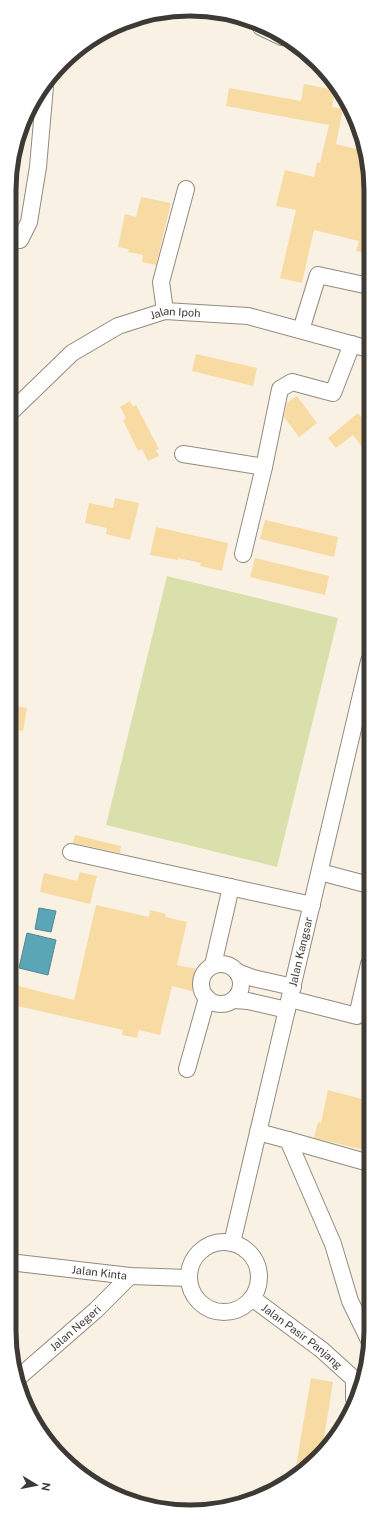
<svg xmlns="http://www.w3.org/2000/svg" width="380" height="1521" font-family="'Public Sans',sans-serif">
	<rect width="100%" height="100%" fill="#f9f2e4"/>
	<path fill="#d9e0ab" d="M167,576l171,42 -61,249 -171,-42z"/>
	<path fill="#5ba6b6" stroke="#52868f" d="M39,908l17,3 -5,21 -16,-3z
		M27,933l29,7 -8,35 -29,-7z"/>
	<path fill="#f8daa3" d="M304,84l31,6 -3,17 11,2 -7,35 29,7 4,16v87l-13,-3 3,-10 -45,-11 -12,53 -22,-5 16,-68 -20,-4 9,-36 29,7 3,-15 3,1 9,-38 -103,-19 3,-18 72,13z
		M141,197l30,6 -15,62 -14,-3 1,-7 -15,-3 1,-3 -11,-2 7,-33 11,3z
		M196,354l61,14 -4,18 -61,-15z
		M297,396l20,27 -18,14 -15,-20 3,-14z
		M130,401l3,6 3,-2 23,44 -3,1 3,6 -11,5 -6,-12 -4,2 -15,-31 3,-2 -6,-11z
		M358,413l11,14v29l-16,-21 -17,13 -8,-10z
		M115,498l24,5 -9,37 -24,-6 1,-6 -22,-5 4,-20 24,5z
		M265,520l73,17 -4,20 -74,-18z
		M156,527l72,16 -6,28 -22,-5 1,-3 -23,-5v2l-28,-5z
		M255,558l74,18 -4,19 -75,-18z
		M10,705l17,3 -4,23 -13,-2z
		M75,835l46,11 -1,7 -47,-10z
		M80,872l17,4 -7,28 -50,-12 4,-19 33,8z
		M96,905l53,12 1,-7 16,4 -1,3 22,5 -10,43 20,4 -5,22 -20,-5 -12,49 -21,-5 -2,8 -15,-3 1,-5 -110,-25 5,-19 56,14z
		M328,1090l41,11v50l-55,-13 4,-16 3,1z
		M311,1378l22,4 -11,68 -22,24 -6,4z"/>
	<g fill="none" stroke-linecap="round" stroke-linejoin="round">
		<defs>
			<g id="minor">
				<path d="M261,25v2l21,10"/>
				<path d="M20,240l9,-18 9,-55 7,-81"/>
				<path d="M165,311l-4,-29 25,-93"/>
				<path d="M301,330l17,-55 51,11"/>
				<path id="s1" d="M10,413l62,-60 46,-27 47,-15 83,5 121,33"/>
				<path d="M183,454l81,13"/>
				<path d="M243,554l21,-87 16,-78 12,-7 41,11 19,-49"/>
				<path d="M71,852l241,53"/>
				<path d="M320,872l49,13"/>
				<circle cx="221" cy="984" r="20"/>
				<path d="M213,965l18,-78"/>
				<path d="M237,972l16,6 40,9"/>
				<path d="M290,999l67,17 12,-52"/>
				<path d="M234,1000l14,1 39,9"/>
				<path d="M187,1069l20,-71"/>
				<path d="M258,1132l30,8 45,104 17,57 19,39"/>
				<path d="M288,1140l81,23"/>
				<circle cx="224" cy="1277" r="35"/>
				<path id="s2" d="M232,1243l137,-582"/>
				<path id="s3" d="M9,1262l121,14 59,2"/>
				<path id="s4" d="M252,1298l70,52 32,29v20"/>
				<path id="s5" d="M18,1378l78,-68 34,-34"/>
			</g>
		</defs>
		<use href="#minor" stroke="#928b7e" stroke-width="18"/>
		<use href="#minor" stroke="#fff" stroke-width="16"/>
	</g>
	<g text-anchor="middle" stroke-width="3" stroke-linejoin="round" paint-order="stroke">
		<g font-size="11" fill="#3d3a35" stroke="#fff">
			<text dy="4" stroke="none"><textPath href="#s1" startOffset="199">Jalan Ipoh</textPath></text>
			<text dy="4" stroke="none"><textPath href="#s2" startOffset="299">Jalan Kangsar</textPath></text>
			<text dy="4" stroke="none"><textPath href="#s3" startOffset="91">Jalan Kinta</textPath></text>
			<text dy="4" stroke="none"><textPath href="#s5" startOffset="76">Jalan Negeri</textPath></text>
			<text dy="4" stroke="none"><textPath href="#s4" startOffset="63">Jalan Pasir Panjang</textPath></text>
		</g>
	</g>
	<path d="M0 0H380V1521H0ZM190 16H190A174 174 0 0 1 364 190V1331A174 174 0 0 1 190 1505H190A174 174 0 0 1 16 1331V190A174 174 0 0 1 190 16Z" fill="#fff" fill-rule="evenodd"/>
	<path fill="none" stroke="#3d3a35" stroke-width="5" d="M190 16H190A174 174 0 0 1 364 190V1331A174 174 0 0 1 190 1505H190A174 174 0 0 1 16 1331V190A174 174 0 0 1 190 16Z"/>
	<g transform="translate(36 1485) rotate(100)" stroke="#ffffff" stroke-width="3" paint-order="stroke">
	<path d="M0-3L7 15L0 10L-7 15Z" fill="#3d3a35"/>
	<text y="-6" font-size="11" font-weight="bold" text-anchor="middle" fill="#3d3a35">N</text>
	</g>
</svg>
